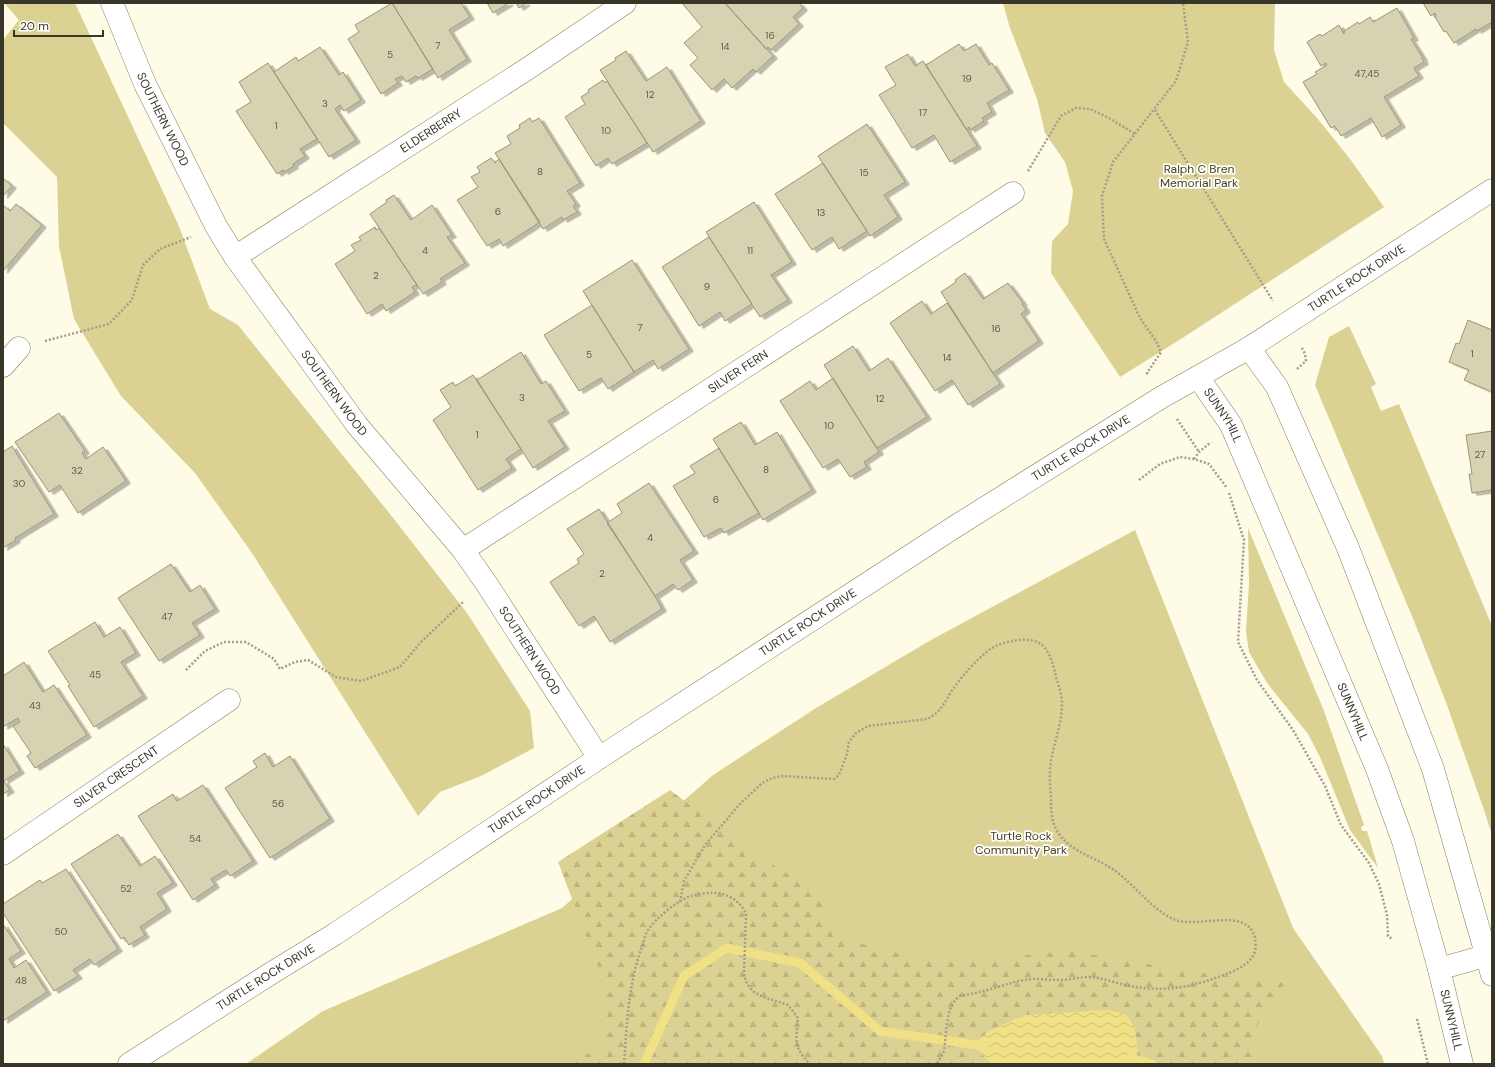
<svg xmlns="http://www.w3.org/2000/svg" width="1495" height="1067" font-family="'DM Sans',sans-serif">
	<defs>
		<pattern id="forest-firs" width="22" height="20" patternUnits="userSpaceOnUse"><rect width="22" height="20" fill="#dbd192"/><path d="M5 1l3.5 6h-7zM16 11l3.5 6h-7z" fill="#bdb47e"/></pattern>
		<pattern id="water-waves" width="16" height="10" patternUnits="userSpaceOnUse"><rect width="16" height="10" fill="#f0e086"/><path d="M0 5q4-4 8 0t8 0" fill="none" stroke="#cfc174"/></pattern>
		<filter id="shadow"><feDropShadow dx="4.5" dy="2.5" stdDeviation="0" flood-color="#0004"/></filter>
	</defs>
	<rect width="100%" height="100%" fill="#fefbe7"/>
	<path fill="#dbd192" d="M4,3h71l103,221 32,85 28,16 156,194 73,94 63,98 4,37 -53,28 -41,16 -22,24 -166,-263 -57,-80 -74,-77 -47,-77 -15,-73 -2,-69 -54,-54v-83l16,-20z
		M1003,3h272l-1,47 10,32 33,36 33,41 34,48 -200,130 -64,40 -69,-104 1,-32 16,-17 5,-33 -8,-29 -20,-29 -8,-34 -28,-74z
		M1349,326l27,58 -5,3 10,24 18,-7 93,222v209l-8,-25 -37,-105 -33,-84 -99,-236 14,-48z
		M1248,528l76,183 40,114 -3,2 1,4h5l11,37 -28,-38 -30,-73 -12,-23 -41,-51 -18,-31 -3,-21 3,-47z
		M1135,530l158,398 89,128 2,8h-1138l77,-53 239,-103 151,-133 103,-67 115,-68z"/>
	<path fill="url(#forest-firs)" d="M670,790l89,67 57,33 19,47 104,26 134,-12 109,19 103,13 -30,46 -3,35h-683l36,-19 -4,-70 -43,-113z"/>
	<path fill="url(#water-waves)" d="M1107,1010c5,1 11,1 15,3 15,6 17,37 15,51h-146l-18,-19 16,-14 35,-16z"/>
	<g fill="none" stroke-linecap="round" stroke-linejoin="round">
		<path stroke="#f0e086" stroke-width="9" d="M1126,1059l12,1 14,4
			M644,1064l40,-88 43,-28 73,15 80,68 104,15"/>
	</g>
	<path fill="#d7d2b1" stroke="#9a9576" filter="url(#shadow)" d="M392,3h69l9,14 -21,13 18,29 -29,19z
		M392,3l41,66 -15,9 -2,-2 -10,6 -4,-6 -7,3 3,4 -17,11 -33,-55 11,-7 -4,-7z
		M487,3h22l-16,10z
		M516,3h10l-7,5z
		M682,3h43l48,53 -17,16 -3,-3 -21,19 -8,-9 -12,11 -22,-25 8,-7 -14,-15 18,-16z
		M725,3h74l4,5 -10,9 6,7 -28,26 -3,-3 -2,2z
		M1423,3h69v19l-15,9 -1,-2 -22,14 -8,-12 -2,1 -9,-15 1,-1 -1,-3 -4,3z
		M1397,8l17,30 -3,1 12,19h-1l2,4 -10,6 5,8 -35,21 17,28 -19,12 -11,-19 -30,18 -6,-10 -4,2 -28,-46 14,-8 -2,-2 12,-7 -1,-2 -5,3 -14,-24 13,-8 2,2 17,-11 5,9v-3l14,-9 1,2 11,-7 3,5z
		M959,44l5,7 12,-7 13,21 3,-2 17,27 -22,13 5,9 -10,6 2,3 -14,9 -1,-3 -3,2 -40,-64z
		M320,47l19,28 4,-3 18,28 -17,11 -4,-6 -5,4 21,31 -27,17 -55,-85 22,-15 2,4z
		M626,51l20,30 21,-14 34,54 -48,31 -53,-82 16,-10 -1,-2z
		M908,54l7,12 8,-5 54,85 -27,16 -16,-27 -22,13 -33,-53 17,-10 -11,-18z
		M268,63l49,76 -17,10 5,7 -12,8 1,2 -10,6 -1,-2 -6,4 -41,-63 15,-9 -12,-20z
		M603,80l2,3 2,-2 40,62 -35,21 -4,-6 -12,8 -31,-49 20,-13 -4,-7 8,-5 -1,-2z
		M530,118l2,4 7,-4 41,65 -13,8 9,13 -3,2 4,6 -14,8 -1,-3 -19,12 -48,-76 16,-9 -4,-8 13,-8 -1,-3z
		M867,124l38,58 -21,13 14,22 -28,19 -52,-80z
		M491,158l4,5 4,-4 41,63 -37,24 -4,-7 -12,7 -30,-46 21,-13 -7,-10 9,-5 -3,-5z
		M823,163l44,68 -28,18 -7,-12 -20,13 -37,-56z
		M3,178l9,8 -9,10z
		M394,195l17,25 21,-15 20,30 -5,2 18,26 -25,16 2,3 -19,12 -53,-80 17,-12 -1,-2z
		M754,202l38,60 -21,13 17,25 -28,17 -54,-85z
		M16,204l26,21 -39,46v-66l7,6z
		M375,227l1,3 3,-2 38,57 -5,2 3,5 -29,19 -4,-7 -15,10 -32,-50 20,-13 -4,-6 10,-5 -2,-3z
		M709,237l43,67 -27,17 -5,-9 -21,14 -37,-59z
		M632,260l57,89 -31,20 -5,-9 -19,12 -51,-81z
		M965,273l18,26 25,-16 15,20 -1,1 4,6 -5,4 18,27 -46,32 -52,-81 15,-10 -1,-2z
		M922,301l9,13 16,-11 53,81 -32,21 -16,-25 -17,11 -45,-68z
		M592,305l42,67 -26,17 -7,-11 -22,13 -35,-56z
		M1468,320l24,10v62l-28,-12 5,-10 -20,-8 7,-19 3,1z
		M853,346l16,25 19,-13 39,59 -50,31 -53,-83z
		M521,352l20,32 5,-3 19,30 -17,10 17,26 -32,21 -56,-88z
		M473,375l48,74 -15,10 6,9 -34,22 -45,-70 18,-13 -11,-17 13,-8 2,4z
		M833,378l46,74 -15,10 3,5 -17,10 -12,-18 -15,9 -43,-67 30,-20 6,9z
		M59,413l26,38 -3,2 4,6 17,-12 23,34 -48,32 -18,-28 -11,7 -34,-50z
		M741,422l14,23 22,-13 35,58 -49,30 -50,-81z
		M1492,431v59l-20,3 -3,-19h3l-6,-39z
		M12,446l42,68 -39,24 1,2 -13,8v-96z
		M719,448l40,65 -35,20 -3,-5 -17,9 -31,-51 22,-13 -5,-7z
		M649,483l45,68 -14,9 13,20 -15,10 -5,-6 -18,12 -48,-73 15,-10 -5,-9z
		M599,509l56,87 7,13 -52,33 -16,-26 -15,10 -29,-44 29,-19 -2,-4 7,-5 -17,-25z
		M171,564l19,28 10,-7 15,24 -23,14 8,12 -41,26 -41,-63z
		M95,622l9,15 16,-10 16,26 -15,9 22,34 -49,31 -26,-41 2,-1 -22,-34z
		M24,662l19,30 11,-7 33,50 -52,33 -8,-12 4,-3 -18,-27 7,-4 -2,-4 -15,9v-51z
		M3,744l17,27 -16,10 6,9 -7,4z
		M265,753l8,14 17,-11 40,63 -60,39 -45,-70 32,-21 -4,-6z
		M203,785l50,76 -23,15 -4,-6 -15,9 4,6 -22,15 -55,-84 35,-22 4,7z
		M118,834l22,32 15,-10 18,27 -16,10 10,16 -27,18 5,8 -16,10 -5,-8 -3,2 -50,-75z
		M66,869l52,80 -24,16 -4,-6 -17,11 5,6 -24,15 -51,-78v-9l37,-24 2,3z
		M3,924l18,27 -12,8 5,9 12,-8 21,32 -44,29z"/>
	<g fill="none" stroke-linecap="round" stroke-linejoin="round">
		<defs>
			<g id="minor">
				<path id="s1" d="M112,3l33,81 71,142 19,31 122,168 106,125 25,36 111,172"/>
				<path id="s2" d="M235,257l292,-188 98,-66"/>
				<path d="M1249,348l28,39 71,161 85,221 59,206"/>
				<path d="M3,366l16,-18"/>
				<path id="s3" d="M1198,377l33,48 146,344 26,72 36,128 23,95"/>
				<path id="s4" d="M463,550l550,-357"/>
				<path id="s5" d="M3,854l226,-154"/>
				<path d="M1439,969l53,-15"/>
				<path id="s6" d="M129,1064l141,-90 65,-40 264,-176 357,-232 206,-129 87,-49 243,-158"/>
			</g>
		</defs>
		<use href="#minor" stroke="#837e60" stroke-width="23"/>
		<path stroke="#a09e8d" stroke-width="2.5" stroke-dasharray="2 2" stroke-linecap="butt" d="M1155,110l118,191
			M1028,171l33,-55 15,-8 14,1 19,9 26,16
			M45,341l64,-17 23,-24 11,-35 17,-16 31,-12
			M1297,369l9,-8 -1,-7 -4,-8
			M1148,374l-1,-1 14,-21 -5,-11 -16,-23 -36,-79 -2,-43 11,-34 63,-81 12,-39 -5,-39
			M1177,419l22,33
			M1194,459l5,-7 12,-10
			M1139,480l21,-16 20,-7 14,2 15,5 18,24
			M1229,493l15,47 -6,102 19,38 36,50 32,56 16,39 28,38 10,21 8,31 1,21 4,3
			M186,670l19,-19 19,-9h22l28,17 6,10 15,-7 13,-2 28,17 25,4 39,-14 20,-24 43,-41
			M680,902l4,-21 21,-36 34,-40 23,-22 10,-5 11,-2 51,3 5,-4 8,-21 2,-12 7,-9 12,-7 59,-7c14,-6 18,-18 26,-30 10,-14 30,-38 45,-44 13,-5 37,-10 47,3 6,8 9,19 11,29 3,9 6,18 6,27 0,20 -8,38 -11,57 -2,12 -1,25 0,37 0,10 0,21 5,31 11,22 39,28 58,41 21,15 36,38 59,49 24,11 74,-14 82,19 1,6 1,13 -2,18 -7,11 -23,17 -35,21 -32,12 -59,15 -93,8 -12,-3 -23,-7 -35,-8 -11,0 -21,3 -32,3 -7,0 -15,-1 -23,-1 -15,0 -29,6 -44,10 -10,3 -20,5 -31,7 -15,9 -13,38 -16,54 -1,5 -5,9 -7,14
			M1417,1019l11,45
			M624,1064c3,-39 4,-80 18,-117 2,-6 3,-12 6,-17 8,-12 30,-30 43,-34 6,-2 15,-3 21,-3 14,-1 29,8 34,21l-2,61 3,9 7,8 9,5 25,8 10,13c-2,22 -5,29 12,46"/>
		<use href="#minor" stroke="#fff" stroke-width="22"/>
	</g>
	<g text-anchor="middle" stroke-width="3.5" stroke-linejoin="round" paint-order="stroke">
		<g font-size="10" fill="#605d4b">
			<text x="770" y="39">16</text>
			<text x="438" y="49">7</text>
			<text x="725" y="50">14</text>
			<text x="390" y="58">5</text>
			<text x="1367" y="77">47,45</text>
			<text x="967" y="82">19</text>
			<text x="650" y="98">12</text>
			<text x="325" y="107">3</text>
			<text x="923" y="116">17</text>
			<text x="276" y="129">1</text>
			<text x="606" y="134">10</text>
			<text x="540" y="175">8</text>
			<text x="864" y="176">15</text>
			<text x="498" y="215">6</text>
			<text x="821" y="216">13</text>
			<text x="425" y="254">4</text>
			<text x="750" y="254">11</text>
			<text x="376" y="279">2</text>
			<text x="707" y="290">9</text>
			<text x="640" y="331">7</text>
			<text x="996" y="332">16</text>
			<text x="1472" y="357">1</text>
			<text x="589" y="358">5</text>
			<text x="947" y="361">14</text>
			<text x="522" y="401">3</text>
			<text x="880" y="402">12</text>
			<text x="829" y="429">10</text>
			<text x="477" y="438">1</text>
			<text x="1480" y="458">27</text>
			<text x="766" y="473">8</text>
			<text x="77" y="474">32</text>
			<text x="19" y="487">30</text>
			<text x="716" y="503">6</text>
			<text x="650" y="541">4</text>
			<text x="602" y="577">2</text>
			<text x="167" y="620">47</text>
			<text x="95" y="678">45</text>
			<text x="35" y="709">43</text>
			<text x="278" y="807">56</text>
			<text x="195" y="842">54</text>
			<text x="126" y="892">52</text>
			<text x="61" y="935">50</text>
			<text x="21" y="984">48</text>
		</g>
		<g font-size="12" fill="#383629" stroke="#fff">
			<text dy="4" stroke="none"><textPath href="#s1" startOffset="127">SOUTHERN WOOD</textPath></text>
			<text dy="4" stroke="none"><textPath href="#s2" startOffset="233">ELDERBERRY</textPath></text>
			<text dy="4" stroke="none"><textPath href="#s6" startOffset="1458">TURTLE ROCK DRIVE</textPath></text>
			<text dy="4" stroke="none"><textPath href="#s4" startOffset="328">SILVER FERN</textPath></text>
			<text dy="4" stroke="none"><textPath href="#s1" startOffset="451">SOUTHERN WOOD</textPath></text>
			<text dy="4" stroke="none"><textPath href="#s3" startOffset="46">SUNNYHILL</textPath></text>
			<text dy="4" stroke="none"><textPath href="#s6" startOffset="1134">TURTLE ROCK DRIVE</textPath></text>
			<text dy="4" stroke="none"><textPath href="#s6" startOffset="810">TURTLE ROCK DRIVE</textPath></text>
			<text dy="4" stroke="none"><textPath href="#s1" startOffset="775">SOUTHERN WOOD</textPath></text>
			<text dy="4" stroke="none"><textPath href="#s3" startOffset="370">SUNNYHILL</textPath></text>
			<text dy="4" stroke="none"><textPath href="#s5" startOffset="137">SILVER CRESCENT</textPath></text>
			<text dy="4" stroke="none"><textPath href="#s6" startOffset="486">TURTLE ROCK DRIVE</textPath></text>
			<text dy="4" stroke="none"><textPath href="#s6" startOffset="162">TURTLE ROCK DRIVE</textPath></text>
			<text dy="4" stroke="none"><textPath href="#s3" startOffset="694">SUNNYHILL</textPath></text>
		</g>
		<g font-size="12" fill="#453f18" stroke="#fff">
			<text x="1199" y="173">Ralph C Bren<tspan x="1199" dy="14">Memorial Park</tspan></text>
			<text x="1021" y="840">Turtle Rock<tspan x="1021" dy="14">Community Park</tspan></text>
		</g>
	</g>
	<rect width="1495" height="1067" fill="none" stroke="#383629" stroke-width="8"/>
	<path d="M14 30v6h89v-6" fill="none" stroke="#383629" stroke-width="2"/>
	<text x="20" y="30" font-size="12" fill="#383629" stroke="#ffffff" stroke-width="3" paint-order="stroke">20 m</text>
</svg>
